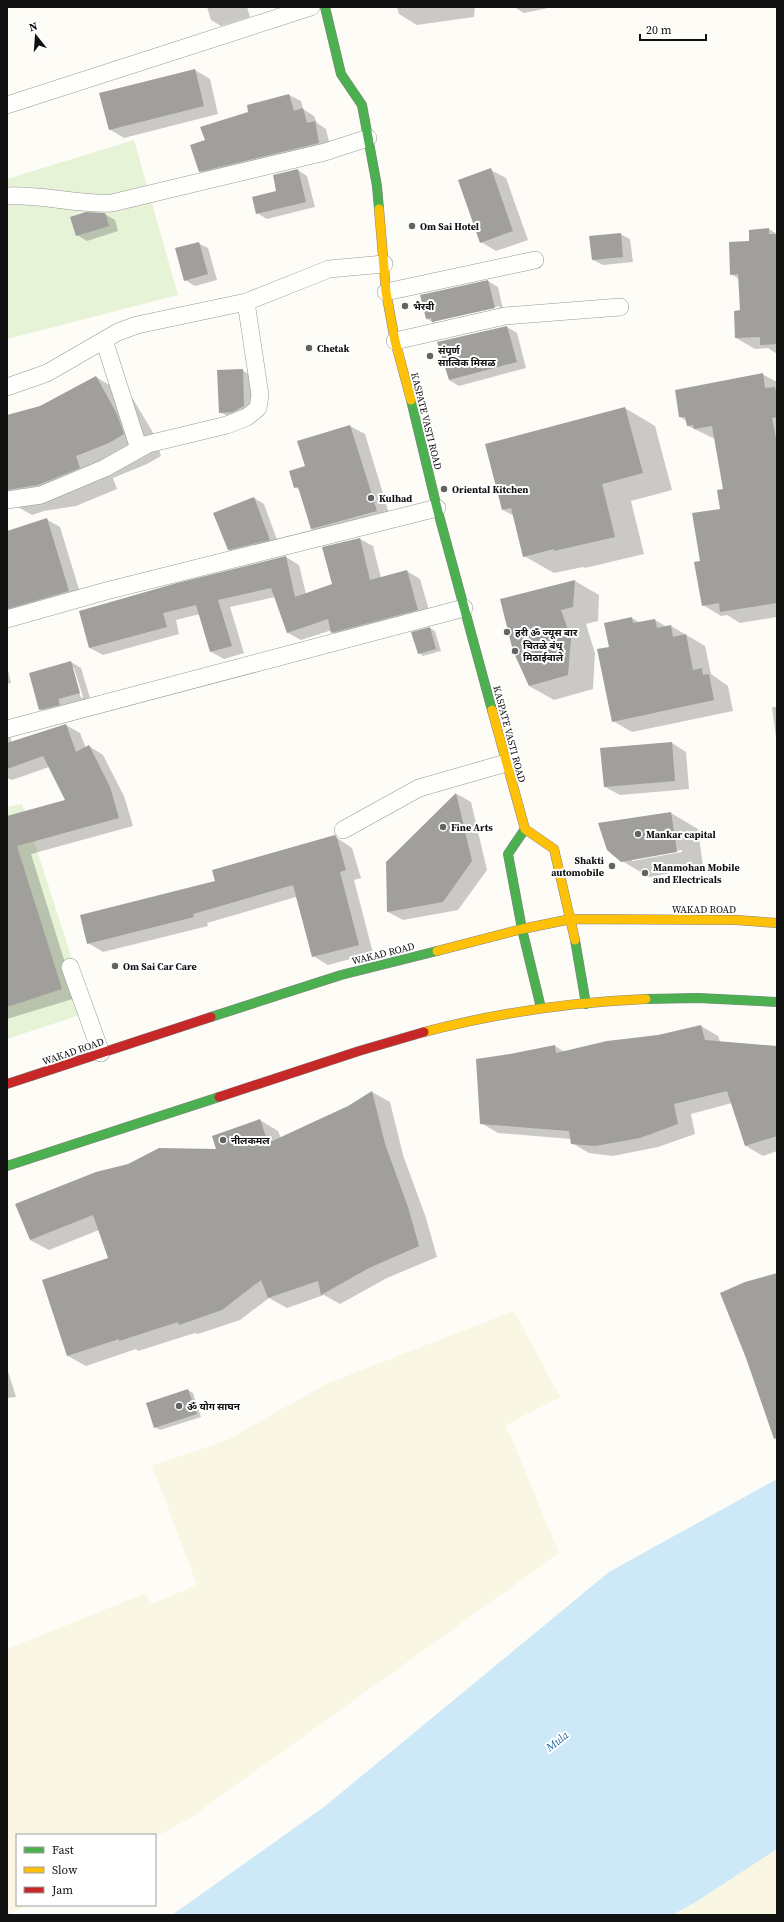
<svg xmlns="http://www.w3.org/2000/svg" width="784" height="1922" font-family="'Source Serif 4','Noto Sans Devanagari',serif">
	<rect width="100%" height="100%" fill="#fdfcf7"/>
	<path fill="#f9f7e4" d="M514,1311l46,86 -54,28 53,128 -369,265 -35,19v-2h-138v70h10l-20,10v-266l139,-56 6,11 45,-19 -45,-119 77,-27 99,-56z
		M777,1838v77h-126z"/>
	<path fill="#e7f3d7" d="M134,140l44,155 -171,44v-160z
		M22,804l67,208 -82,27v-232z"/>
	<path fill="#cde8f7" d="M777,1479v370l-83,54 -22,12h-500l152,-108 285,-235z"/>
	<path fill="#0003" fill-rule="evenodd" d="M207,7h40l3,10 -29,9 -10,-6z
		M397,7h78l-1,10 -57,8 -18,-11z
		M514,7h39l-29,6z
		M195,70l15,9 8,35 -94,24 -15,-9z
		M289,95l12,6 2,8 11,7 3,7 9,6 5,21 -119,28 -12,-7 50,-59z
		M298,170l9,6 8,31 -48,12 -10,-6z
		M491,170l15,8 22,62 -32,11 -15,-9z
		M105,214l10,6 3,11 -31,10 -10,-6z
		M769,229l8,5v120l-9,-6 -13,1 -19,-11 5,-27 -2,-32 -8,-5 19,-32z
		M620,234l10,5 3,23 -30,3 -10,-5z
		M198,243l10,5 9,32 -22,6 -10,-6z
		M488,281l10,6 6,27 -61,14 -16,-9 -5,-23zM499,306l1,2 -65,15v-2z
		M507,327l10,6 9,35 -67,18 -10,-6z
		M242,370l10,6v38l-22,4 -10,-6z
		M762,374l15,8v235l-37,6 -13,-8 -6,1 -18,-11 -2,-44 21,-51 2,-20 -9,-51 -27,-13 -1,-5 -7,-4z
		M96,377l37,22 22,37 6,20 -14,8 -34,14 4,11 -41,17 -32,5 -12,4 -25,-14v-85l34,-9z
		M625,408l30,18 17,64 -41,11 13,53 -59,14 -2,-1 -29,6 -30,-17 -10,-40 -11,-6z
		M350,426l15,8 26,86 -65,17 -15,-8 -11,-39 -5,-3 11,-21z
		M254,498l10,6 15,41 -41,10 -10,-5z
		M46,519l14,8 22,72 -75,14v-81z
		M360,539l13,7 8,32 26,-7 13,8 11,38 -85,23 -14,-8v-2l-31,10 -13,-7 -13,-36 -45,10 14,46 -20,6 -13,-7 -11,-38 -24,6 3,14 -76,21 -13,-7 -10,-36 206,-55 13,8 7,29 27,-9z
		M575,581l24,14 -1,26 -12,3 9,29 -2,36 -39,11 -25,-14 -15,-35z
		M632,618l8,5 15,-3 12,7 4,-1 34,20 6,28 17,12 5,25 -101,21 -19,-11 -3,-73z
		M430,628l5,3 6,20 -18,5 -4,-3z
		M71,662l10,6 9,30 -23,7 -17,10 -10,-6zM72,668h2l9,29 -2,1z
		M7,666l4,17 -4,1z
		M772,707h5v38z
		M66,725l14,8 6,15 3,-2 14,9 21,41 9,30 -102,28 45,144 -69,21v-202l59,-16 -17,-34 -37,13 -5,-2v-52l5,17z
		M672,743l14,9 3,37 -69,6 -15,-8z
		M457,794l14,8 16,68 -29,40 -55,10 -15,-8 -1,-50z
		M671,813l27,16 5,38 -54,10 -27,-16 -23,-38zM682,850v2l-50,9v-2z
		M334,836l18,12 9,30 -7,2 19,73 -45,12 -15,-9 -17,-59 -89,26 1,3 -105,26 -15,-9 128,-61z
		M701,1026l17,10 2,6 57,5v104l-14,5 -17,-10 -14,-43 -41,11 4,20 -37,13 -45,9 -24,-3 -17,-10 -1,-4 -73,-6 -17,-10 74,-77 10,6 94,-16z
		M372,1092l18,10 13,53 23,63 11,39 -50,21 -47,26 -16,-9 -37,13 -18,-10 -29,22 -42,14 -3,-1 -57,18 -2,-2 -50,17 -18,-10 -25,-76 66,-21 -10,-29 -50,20 -19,-10 188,-90 42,-30 18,11 3,7 68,-31z
		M7,1368l9,29 -9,1z
		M188,1390l5,3 8,24 -41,13 -5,-3z"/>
	<path fill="#a19f9c" d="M195,69l9,37 -95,24 -10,-37z
		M289,94l5,17 9,-3 4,15 8,-2 4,22 -120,29 -9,-27 15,-5 -5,-13 48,-15 -1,-7z
		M491,168l22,63 -33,12 -22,-63z
		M298,169l8,33 -50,12 -4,-17 24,-6 -3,-16z
		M86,212l19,1 4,13 -33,10 -6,-19z
		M769,228v6h8v110l-17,1v-8l-25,1 -1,-27 6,-1 -2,-36 -8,1 -1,-33 20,-1v-11z
		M621,233l2,24 -31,3 -3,-24z
		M199,242l9,32 -24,7 -9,-33z
		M488,280l7,28 -63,14 -1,-4 -5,1 -6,-24z
		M507,326l10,36 -68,18 -12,-38z
		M243,369l1,37 -11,6 -14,1 -2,-43z
		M763,373l2,15 10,-1 2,10v20l-5,1 5,26v159l-57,9 -1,-9 -17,3 -8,-44 6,-1 -8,-48 28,-4 -3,-19 6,-1 -11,-63 -18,3 -1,-4 -6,1 -2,-9h-6l-4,-27z
		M96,376l21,38 7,20 -15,9 -33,13 4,12 -42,17 -31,5v-75l33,-9z
		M625,407l18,66 -41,11 13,53 -61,14v-2l-31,8 -12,-49 -9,2 -17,-66z
		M350,425l27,86 -66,18 -13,-42 -4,1 -5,-17 16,-5 -8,-25z
		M254,497l16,43 -42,10 -15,-37z
		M47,518l22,73 -62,18v-78z
		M360,538l10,42 37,-10 11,40 -87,23 -3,-14 -41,14 -16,-45 -53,12 14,46 -22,6 -14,-47 -33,8 4,14 -78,21 -10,-37 98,-28 109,-27 9,41 37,-13 -10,-37z
		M575,580l-2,27 -12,3 10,28 -3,37 -39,11 -16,-35 -13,-52z
		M632,617l1,6 22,-4 2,9 14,-3 2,12 13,-3 7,36 9,-2 1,7 6,-1 5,26 -102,22 -15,-73 12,-2 -5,-24z
		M430,627l6,22 -18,5 -7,-22z
		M71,661l9,32 -22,6 2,6 -21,5 -10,-37z
		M66,724l10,28 13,-7 21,42 9,31 -102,28 45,143 -55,18v-191l58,-16 -22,-44 -36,13v-26z
		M672,742l3,39 -71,6 -4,-39z
		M456,793l16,68 -29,41 -56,10 -1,-50z
		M671,812l6,40 -56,10 -14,-12 -9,-27z
		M335,835l2,3 9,32 -6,2 19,73 -47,12 -19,-72 -100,29 1,3 -107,27 -7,-29 135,-34 -3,-11z
		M701,1025l4,15 72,6v90l-32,10 -18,-55 -53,13 4,20 -38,14 -45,8 -24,-2 -2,-13 -89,-7 -4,-65 34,-5 45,-9 1,8 51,-12 51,-6z
		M372,1091l13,53 23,63 11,39 -50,22 -48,27 -3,-14 -50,17 -7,-18 -39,30 -43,15 -1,-3 -59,19v-2l-52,17 -25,-76 66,-22 -15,-43 -63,25 -15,-36 81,-32 32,-8 31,-16 57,1 -4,-13 48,-17 8,24 80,-37z
		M777,1273v165l-3,1 -28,-81 -26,-65 25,-11z
		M188,1389l9,25 -43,14 -8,-25z"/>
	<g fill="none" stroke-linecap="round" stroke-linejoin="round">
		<defs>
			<path id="street" d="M7,105l304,-98
				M7,196c35,-2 70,9 105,7l213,-51 43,-14
				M386,292l149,-32
				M246,302l83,-33 55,-5
				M104,340l35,109
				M395,341l110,-25 115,-9
				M7,387l40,-14 71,-41 19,-7 109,-23 14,93 -2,13 -11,9 -20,8 -79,19 -43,24 -64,27 -34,5
				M7,619l99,-28 331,-83
				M7,729l457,-121
				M343,830l76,-42 87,-25
				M70,967l31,86"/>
			<path id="fast" d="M325,7l16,67 21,31 15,81 2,23
				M411,400l26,108 55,202
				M525,829l-17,25 14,75 19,79
				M575,940l11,64
				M646,999l52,-1 79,4
				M211,1017l130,-42 96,-24
				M7,1166l212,-69"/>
			<path id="slow" d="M379,209l7,83 9,49 16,59
				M492,710l33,119 29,20 21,91
				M437,951l85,-22 49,-10 165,1 41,3
				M424,1032c73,-19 147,-30 222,-33"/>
			<path id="jam" d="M7,1084l204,-67
				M219,1097l140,-46 65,-19"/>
		</defs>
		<use href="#street" stroke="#979795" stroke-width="18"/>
		<use href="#fast" stroke="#858482" stroke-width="10"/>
		<use href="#slow" stroke="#858482" stroke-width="10"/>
		<use href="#jam" stroke="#858482" stroke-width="10"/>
		<use href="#street" stroke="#fffffe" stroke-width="17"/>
		<use href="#fast" stroke="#4caf50" stroke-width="9"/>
		<use href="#slow" stroke="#ffc107" stroke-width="9"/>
		<use href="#jam" stroke="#c62828" stroke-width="9"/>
	</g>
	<g fill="#646362" stroke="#fff" stroke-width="1.5">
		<circle cx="412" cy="226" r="4"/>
		<circle cx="405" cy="306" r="4"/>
		<circle cx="309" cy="348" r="4"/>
		<circle cx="430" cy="356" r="4"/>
		<circle cx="444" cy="489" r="4"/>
		<circle cx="371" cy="498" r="4"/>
		<circle cx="507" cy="632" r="4"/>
		<circle cx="515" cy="651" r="4"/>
		<circle cx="443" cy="827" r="4"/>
		<circle cx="638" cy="834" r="4"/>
		<circle cx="612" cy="866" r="4"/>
		<circle cx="645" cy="873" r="4"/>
		<circle cx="115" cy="966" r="4"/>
		<circle cx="223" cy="1140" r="4"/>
		<circle cx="179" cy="1406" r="4"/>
	</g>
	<g text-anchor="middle" stroke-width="4" stroke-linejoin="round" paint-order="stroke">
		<g font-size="10" font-weight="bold" fill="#111" stroke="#fff" text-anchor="start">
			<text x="420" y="230">Om Sai Hotel</text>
			<text x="413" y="310">भैरवी</text>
			<text x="317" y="352">Chetak</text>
			<text x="438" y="354">संपूर्ण<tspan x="438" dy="12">सात्विक मिसळ</tspan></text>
			<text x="452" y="493">Oriental Kitchen</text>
			<text x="379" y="502">Kulhad</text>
			<text x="515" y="636">हरी ॐ ज्यूस बार</text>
			<text x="523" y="649">चितळे बंधू<tspan x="523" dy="12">मिठाईवाले</tspan></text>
			<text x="451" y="831">Fine Arts</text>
			<text x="646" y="838">Mankar capital</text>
			<text x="604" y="864" text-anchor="end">Shakti<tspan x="604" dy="12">automobile</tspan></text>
			<text x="653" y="871">Manmohan Mobile<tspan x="653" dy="12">and Electricals</tspan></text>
			<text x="123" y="970">Om Sai Car Care</text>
			<text x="231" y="1144">नीलकमल</text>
			<text x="187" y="1410">ॐ योग साघन</text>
		</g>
		<g font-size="10" fill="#111" stroke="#fff">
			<text transform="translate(427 421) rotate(76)" y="4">KASPATE VASTI ROAD</text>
			<text transform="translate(510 734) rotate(75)" y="4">KASPATE VASTI ROAD</text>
			<text x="704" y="913">WAKAD ROAD</text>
			<text transform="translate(383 953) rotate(-14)" y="4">WAKAD ROAD</text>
			<text transform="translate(73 1051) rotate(-19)" y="4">WAKAD ROAD</text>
		</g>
		<g font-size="11" font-style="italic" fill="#1768a6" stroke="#fff">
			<text transform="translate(557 1741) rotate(-38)" y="4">Mula</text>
		</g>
	</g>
	<rect width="784" height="1922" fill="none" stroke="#111111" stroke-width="16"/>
	<rect x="16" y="1834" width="140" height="72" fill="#ffffff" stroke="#a0a0a0"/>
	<rect x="24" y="1847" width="20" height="6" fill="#4caf50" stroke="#a0a0a0"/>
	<text x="52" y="1854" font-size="12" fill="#111111">Fast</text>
	<rect x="24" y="1867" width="20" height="6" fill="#ffc107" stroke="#a0a0a0"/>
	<text x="52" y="1874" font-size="12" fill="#111111">Slow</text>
	<rect x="24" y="1887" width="20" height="6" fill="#c62828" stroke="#a0a0a0"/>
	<text x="52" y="1894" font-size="12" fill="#111111">Jam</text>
	<g transform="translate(36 36) rotate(343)" stroke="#ffffff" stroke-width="3" paint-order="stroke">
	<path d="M0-3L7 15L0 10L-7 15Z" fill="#111111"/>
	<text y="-6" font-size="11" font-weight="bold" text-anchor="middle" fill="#111111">N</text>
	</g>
	<path d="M640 34v6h66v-6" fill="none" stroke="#111111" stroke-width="2"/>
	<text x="646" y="34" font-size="12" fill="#111111" stroke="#ffffff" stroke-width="3" paint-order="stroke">20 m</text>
</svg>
